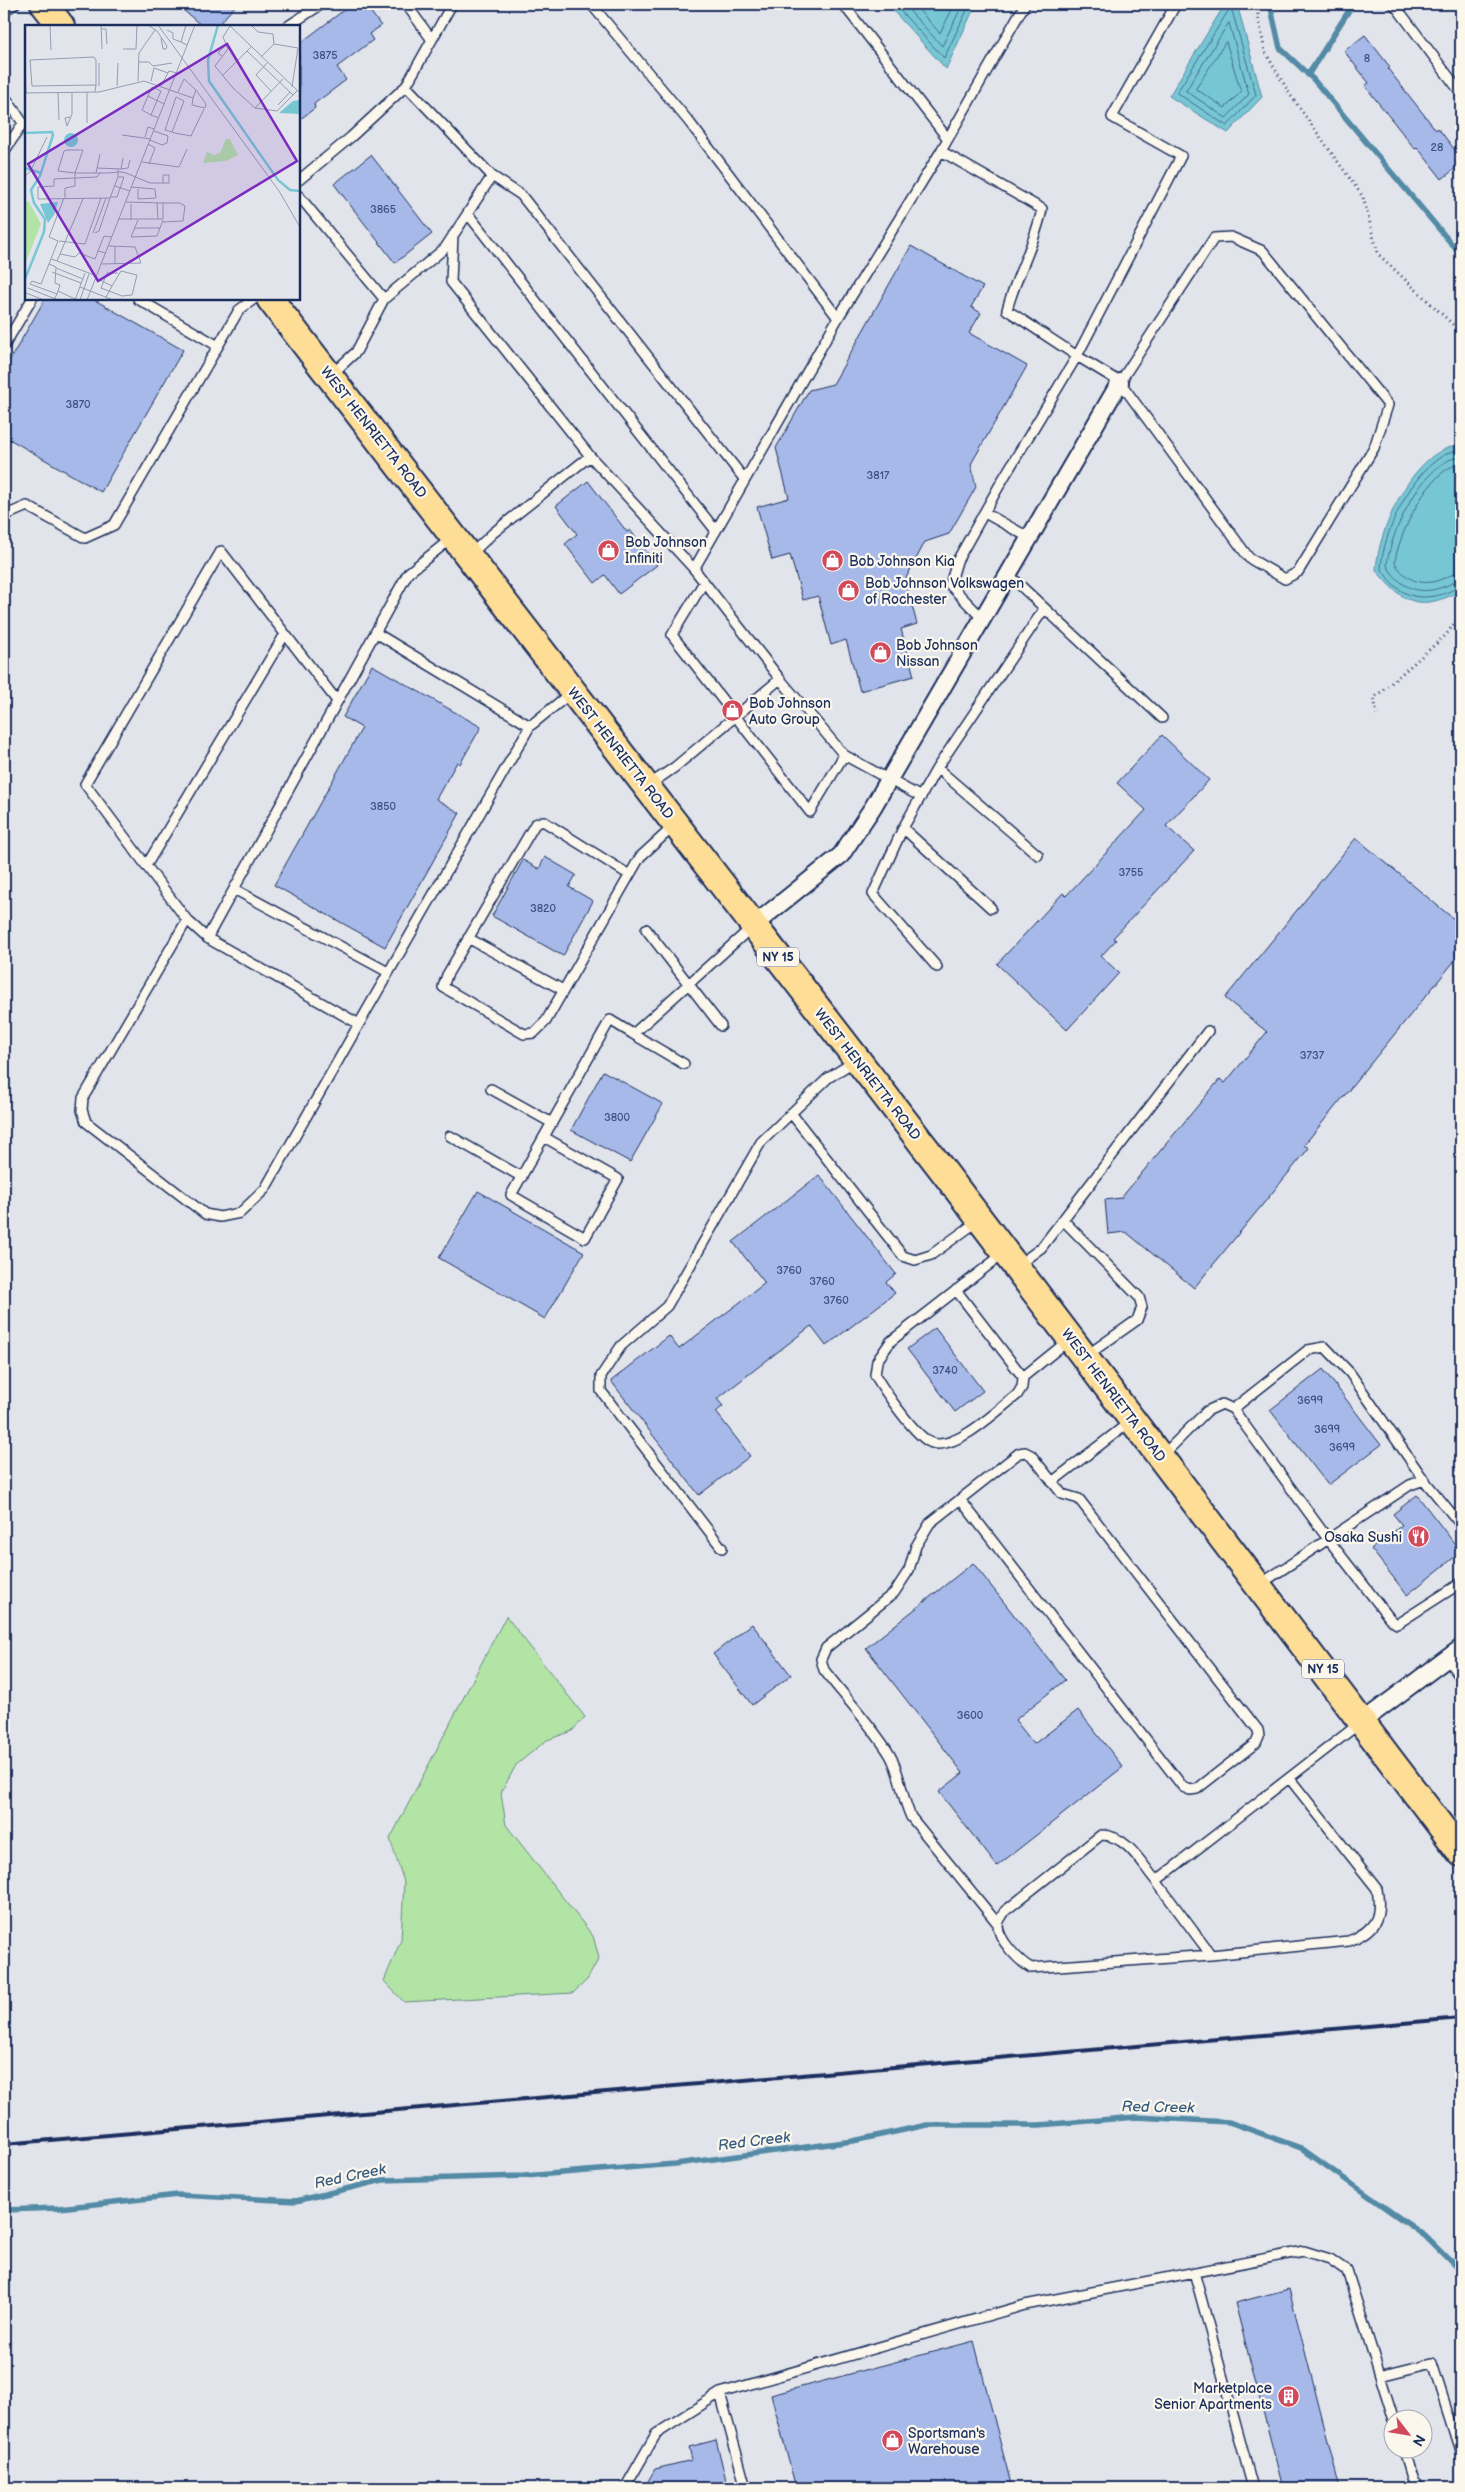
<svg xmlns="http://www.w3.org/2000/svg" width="1465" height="2492" font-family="'Balsamiq Sans',sans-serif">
	<rect width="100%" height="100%" fill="#e2e4eb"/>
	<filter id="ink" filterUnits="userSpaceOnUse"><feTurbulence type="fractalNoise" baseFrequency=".02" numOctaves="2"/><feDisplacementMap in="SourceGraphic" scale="10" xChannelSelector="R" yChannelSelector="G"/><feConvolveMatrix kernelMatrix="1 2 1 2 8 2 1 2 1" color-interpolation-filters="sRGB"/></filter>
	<g filter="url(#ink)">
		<path fill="#b2e4a5" stroke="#668a82" d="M506,1616l79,101 -13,14 -25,9 -31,25 -15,28 5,32 87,111 6,22 -12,22 -14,13 -169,9 -20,-21 17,-41 3,-58 -14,-43z"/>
		<path fill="#77c6d4" stroke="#528aa5" d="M887,4h89l-30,65z
			M1225,4h12l25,93 -34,36 -59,-37z
			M1461,445v146c-41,20 -57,14 -85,-21 2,-40 38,-123 85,-125z"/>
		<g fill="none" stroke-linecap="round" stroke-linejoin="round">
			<path stroke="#406b8d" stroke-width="1" d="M894,4l50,54 26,-54
				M903,4l39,42 21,-42
				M913,4l27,29 15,-29
				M1231,7l25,88 -29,31 -50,-33z
				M1229,23l20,71 -23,24 -40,-27z
				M1226,42l15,50 -16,16 -29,-19z
				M1461,450c-42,3 -78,80 -80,118 16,26 33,34 62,26 7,-2 12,-7 18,-7
				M1461,457c-36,1 -72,77 -74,109 13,21 31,30 56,21 7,-2 11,-6 18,-7
				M1461,464c-30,1 -64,73 -66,99 11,18 28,24 47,16 7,-3 12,-6 19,-6"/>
			<path stroke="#528aa5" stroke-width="5.5" d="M1270,4l10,44 33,31 148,176
				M1308,75l45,-71
				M4,2210l55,-2 119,-13 118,6 87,-21 141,-4 151,-12 178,-23 74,-16h112l98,-8 92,5 72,26 124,88 36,36"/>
		</g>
		<path fill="#a6b9e8" stroke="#1b2f5e" d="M176,4h61l-20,22h-15z
			M352,4h13l16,22 -12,8 4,6 -36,27 9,13 -32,24 1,4 -16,12v-76z
			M1365,35l25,32 -2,2 48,61 2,-2 23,30v6l-19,15 -25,-32 -2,2 -50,-63 4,-3 -25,-32z
			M371,155l61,79 -37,29 -61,-79z
			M911,246l72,41 -12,20 10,6 -12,20 58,33 -56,98 5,23 -27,47 -24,8 -20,38 12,44 -16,5 13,47 -54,15 -14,-51 -15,5 -13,-49 -15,4 -13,-45 -18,5 -15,-53 32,-9 -13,-50 33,-58 24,-6z
			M45,299h48l90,51 -82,142 -97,-56v-66z
			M588,481l39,51 3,-2 27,35 -38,29 -14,-19 -10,8 -30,-39 12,-10 -21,-28z
			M372,665l109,62 -21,37 -3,-2 -21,37 24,14 -75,134 -111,-62 88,-157 -19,-11z
			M1162,735l47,45 -43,46 28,25 -81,87 3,2 -15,16 18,17 -52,57 -70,-66 66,-71 3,3 80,-86 -29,-27z
			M1356,838l105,87v28l-157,192 5,3 -115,140 -68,-56 -18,2 -3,-34 16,-2 99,-119 5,4 42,-51 -42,-34z
			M545,857l31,18 -7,12 24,14 -30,55 -71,-40 31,-56 16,9z
			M603,1071l60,33 -33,58 -59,-32z
			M819,1175l77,99 -10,8 9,11 -69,53 -15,-20 -94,73 6,7 -7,6 34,44 -51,39 -88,-114 58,-45 10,13 86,-66 -32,-41z
			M478,1191l106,61 -39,67 -106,-61z
			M935,1328l48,63 -28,21 -48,-63z
			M1323,1369l58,76 -53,40 -58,-75z
			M1417,1495l44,57 -54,43 -36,-46 31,-24 -9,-11z
			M973,1563l92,117 -50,40 19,24 44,-34 45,57 -126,99 -58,-74 24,-19 -97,-125z
			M752,1624l39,51 -39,30 -39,-51z
			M1289,2289l51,199h-57l-48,-185z
			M974,2341l38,147h-216l-25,-93z
			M716,2440l12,48h-84l11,-19 37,-9 -3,-13z"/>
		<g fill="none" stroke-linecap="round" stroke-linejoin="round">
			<defs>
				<path id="service" d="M406,4l26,36
					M452,4l-46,82 86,90 29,19 224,285
					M591,4l99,119 148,195
					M843,4l105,135
					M1394,4l67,89
					M4,11l11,-7
					M288,26l34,-22
					M4,95l19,28 -19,29
					M941,151l101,58c-7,36 -26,66 -35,101l70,46 -74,123 -46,82 -7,24 32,33
					M299,180l52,-43 55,-51
					M299,196l85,103 -28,53 -25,23
					M468,214l248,317
					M453,235l-2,47 139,174 104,113
					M138,299l80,47
					M384,299l61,-51 47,-72
					M4,346l28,-47
					M1120,382l94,-144 17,-1 32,14 125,154 -14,43 -76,124 -13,7 -36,-21 -129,-176 -43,-26 104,-200 -69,-39 64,-113
					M985,513l43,24
					M4,516l23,-10 58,32 29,-13 125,-215 15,-11
					M452,538l-44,35 -201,365 152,86 171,-298 42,-34
					M471,554l22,-21 97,-77
					M1007,573l155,145
					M704,582l-32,53 138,177 34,-57
					M376,633l154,93
					M937,768l101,87
					M649,785l26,-18 105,-88
					M921,797l-77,-42 -64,-76 -86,-110 144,-251 103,-167 84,-147
					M903,828l-30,66 64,73
					M146,866l139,-232
					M628,874l-85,-53 -8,3 -88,151 -4,12 81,47 10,-1 12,-12 94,-164 34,-31
					M234,889l154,83
					M991,908l-88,-80 34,-60 107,-159
					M187,920l-104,178 -1,12 4,12 119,92 15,3 20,-4 25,-24 94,-165
					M646,929l75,97
					M207,938l-20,-18 -102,-136 136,-233 116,150
					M468,938l95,52
					M633,1034l51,30
					M491,1089l61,34
					M791,1113l112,143 12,4 16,-5 47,-34
					M450,1136l72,41
					M544,1137l74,42 -33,59 -74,-43 99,-175 23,14 119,-107
					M1063,1220l76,77 3,10 -5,13 -51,36
					M1003,1254l-112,87 -14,20 -2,14c9,15 41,63 57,68 24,8 67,-34 85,-48l5,-8 1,-10 46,-37
					M1018,1265l23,-17 167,-217
					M956,1290l67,87
					M1233,1409l75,-59 17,-3 25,26 74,107 37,45
					M1161,1457l46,-46 15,-7 11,5 95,130 63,81 6,4 64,-41
					M1052,1482l79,-61
					M960,1499l223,288 7,3 7,-1 59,-46 3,-7 -1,-6 -179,-231 -17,-5 -31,-39 -6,-3 -6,1 -89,70 -14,23 -7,24 -15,23 -68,55 -5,11 3,11c20,26 50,58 66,85 11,19 11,41 21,62l87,107
					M722,1548l-121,-157v-15l20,-30 46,-40 94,-164 67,-64 27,-17
					M1259,1585l151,-100 14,-5
					M1447,1659l14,19
					M1290,1779l87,110c5,28 -1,41 -28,52l-138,14 -55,-74 204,-158
					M1156,1881c-15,-18 -29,-46 -55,-46l-96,76c-2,4 -7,10 -7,14 0,15 21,36 33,43l180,-13
					M1194,2272l59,216
					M1380,2376l52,-13 29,91
					M1404,2450l9,30 7,8
					M625,2488l31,-54 64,-41
					M746,2488l-26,-95 305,-88 279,-54 26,8 17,12 47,149"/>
				<path id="minor" d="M754,925l87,-70 32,-48 247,-425
					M1363,1721l98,-73"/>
				<path id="primary" d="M44,4l17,22
					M270,299l671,869 520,685"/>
			</defs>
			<use href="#service" stroke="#1b2f5e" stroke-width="12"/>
			<use href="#minor" stroke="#1b2f5e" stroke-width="20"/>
			<use href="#primary" stroke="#1b2f5e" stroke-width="30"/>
			<path stroke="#1b2f5e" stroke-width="3" stroke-dasharray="1 4" stroke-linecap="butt" d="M1256,4l9,48 26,44 72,101 15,57 83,78
				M1377,715l-3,-17 72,-63 15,-21"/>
			<use href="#service" stroke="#fbf7ec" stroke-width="9"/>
			<use href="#minor" stroke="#fbf7ec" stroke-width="16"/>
			<use href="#primary" stroke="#fedd96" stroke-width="26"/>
			<path stroke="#1b2f5e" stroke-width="4" d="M4,2144l1457,-126"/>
		</g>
	</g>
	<defs>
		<symbol id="shop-disc" viewBox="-11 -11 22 22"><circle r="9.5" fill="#d1495b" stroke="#fbf7ec"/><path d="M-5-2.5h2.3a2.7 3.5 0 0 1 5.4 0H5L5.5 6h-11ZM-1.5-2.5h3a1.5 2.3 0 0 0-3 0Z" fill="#fff"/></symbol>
		<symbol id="restaurant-disc" viewBox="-11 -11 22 22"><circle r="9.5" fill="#d1495b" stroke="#fbf7ec"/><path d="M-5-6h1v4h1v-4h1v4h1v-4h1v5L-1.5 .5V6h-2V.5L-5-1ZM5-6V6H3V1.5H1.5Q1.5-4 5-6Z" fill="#fff"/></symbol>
		<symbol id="building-disc" viewBox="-11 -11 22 22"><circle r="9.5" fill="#d1495b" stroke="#fbf7ec"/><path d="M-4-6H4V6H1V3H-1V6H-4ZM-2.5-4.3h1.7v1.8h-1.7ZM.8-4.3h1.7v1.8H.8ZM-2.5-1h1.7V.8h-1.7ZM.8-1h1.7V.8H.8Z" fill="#fff"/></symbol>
	</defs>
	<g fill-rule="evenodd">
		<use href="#shop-disc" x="596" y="538" width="25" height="25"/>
		<use href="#shop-disc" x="820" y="548" width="25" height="25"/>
		<use href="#shop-disc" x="836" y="578" width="25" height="25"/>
		<use href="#shop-disc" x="868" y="640" width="25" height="25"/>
		<use href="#shop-disc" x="720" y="698" width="25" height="25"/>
		<use href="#restaurant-disc" x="1406" y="1524" width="25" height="25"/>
		<use href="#building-disc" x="1276" y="2384" width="25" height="25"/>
		<use href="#shop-disc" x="880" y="2428" width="25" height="25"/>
	</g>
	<g text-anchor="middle" stroke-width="4.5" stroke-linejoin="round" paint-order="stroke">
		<g font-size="11" fill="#3e5280">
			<text x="325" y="59">3875</text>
			<text x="1367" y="62">8</text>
			<text x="1437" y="151">28</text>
			<text x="383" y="213">3865</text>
			<text x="78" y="408">3870</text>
			<text x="878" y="479">3817</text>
			<text x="383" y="810">3850</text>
			<text x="1131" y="876">3755</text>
			<text x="543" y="912">3820</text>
			<text x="1312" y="1059">3737</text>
			<text x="617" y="1121">3800</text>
			<text x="789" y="1274">3760</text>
			<text x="822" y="1285">3760</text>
			<text x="836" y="1304">3760</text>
			<text x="945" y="1374">3740</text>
			<text x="1310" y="1404">3699</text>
			<text x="1327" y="1433">3699</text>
			<text x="1342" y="1451">3699</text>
			<text x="970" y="1719">3600</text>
		</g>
		<g fill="#fbf7ec" stroke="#5e6b89" stroke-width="1">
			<rect x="757" y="947.5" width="42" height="19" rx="4"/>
			<rect x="1302" y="1659.5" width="42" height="19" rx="4"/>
		</g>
		<g font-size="12" font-weight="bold" fill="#1b2f5e">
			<text x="778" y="961">NY 15</text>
			<text x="1323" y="1673">NY 15</text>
		</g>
		<g font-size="14" fill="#1b2f5e" stroke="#fbf7ec">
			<text transform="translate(374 432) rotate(52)" y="5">WEST HENRIETTA ROAD</text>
			<text transform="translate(621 753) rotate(52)" y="5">WEST HENRIETTA ROAD</text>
			<text transform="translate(868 1074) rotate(52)" y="5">WEST HENRIETTA ROAD</text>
			<text transform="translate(1114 1395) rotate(53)" y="5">WEST HENRIETTA ROAD</text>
		</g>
		<g font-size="14" fill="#1b2f5e" stroke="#fbf7ec" text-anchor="start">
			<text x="625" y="547">Bob Johnson<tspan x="625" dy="16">Infiniti</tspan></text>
			<text x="849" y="566">Bob Johnson Kia</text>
			<text x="865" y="588">Bob Johnson Volkswagen<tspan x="865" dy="16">of Rochester</tspan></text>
			<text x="896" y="650">Bob Johnson<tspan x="896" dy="16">Nissan</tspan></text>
			<text x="749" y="708">Bob Johnson<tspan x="749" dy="16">Auto Group</tspan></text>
			<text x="1402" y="1542" text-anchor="end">Osaka Sushi</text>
			<text x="1272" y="2393" text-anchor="end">Marketplace<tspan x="1272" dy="16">Senior Apartments</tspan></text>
			<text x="908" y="2438">Sportsman's<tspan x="908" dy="16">Warehouse</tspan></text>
		</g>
		<g font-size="15" font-style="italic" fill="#375c81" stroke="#fbf7ec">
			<text transform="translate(1158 2107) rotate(1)" y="5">Red Creek</text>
			<text transform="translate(754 2141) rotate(-7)" y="5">Red Creek</text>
			<text transform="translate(350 2176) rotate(-12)" y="5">Red Creek</text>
		</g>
	</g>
	<g transform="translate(25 25)">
		<rect width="275" height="275" fill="#e2e4eb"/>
		<path d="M201,114h4l8,16 -12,6 -23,2 4,-11 7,3 6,-2zM0,176l4,1 12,22 -16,40z" fill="#b2e4a5"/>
		<path d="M275,75v14l-21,-1 14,-12zM39 115a7 7 0 1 1 14 0a7 7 0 1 1-14 0ZM33,177l-4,13 -6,8 -8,-19z" fill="#77c6d4"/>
		<path fill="none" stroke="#77c6d4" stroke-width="2.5" d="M193,0l-10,35 1,21 69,99 12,10 10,1M0,108l27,-1 1,3 -13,41 -9,14 3,13 11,16 -1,13 -19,47M0,143l16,5"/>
		<path fill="none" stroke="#929cb3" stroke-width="1" d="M25,0l1,25M76,0l1,24M123,0l9,6 10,15 -1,3h-3l-2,-11M133,0l121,166 21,36M161,0l-5,17 6,3M204,0l71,68M226,0l7,7 15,2 1,10 -13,13M205,1l-7,11 5,12 -13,17 18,22 22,20 28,-29M77,4h4l1,15M142,5l6,3v6l8,3M249,19l24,4 -6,39M98,24h13l1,-24M222,26l46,44M197,31l-4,-3 9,-10M0,33l1,35M113,37h11l4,4 19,-3M74,38v23M242,38l-11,12 15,16M197,51l29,-29M113,56l1,-28 16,-23M126,56l3,-13 14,5M92,61l1,-23M136,61l8,-15 8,2M33,67l1,28M70,67l1,-7v-25l-2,-3 -64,3 2,26 64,-1M0,68l74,-1 45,-11 49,17 3,-8 -12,-11 -6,13M123,71l16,8M168,73l-1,7 13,3 1,-4 -10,-14M253,80l12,-13M230,83l22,3 20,-20M126,90l-9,-5 10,-23 9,4 -10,24 8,3M45,92l-5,1 2,8 5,-12v-22M62,98v-31M147,107l12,-31 -8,-4 -11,33 7,2 3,1 16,3 13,-27M97,110l29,4M120,112l3,-10 6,2M125,115l12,5 5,-2 1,-7 -14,-5M123,119l7,4 -6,16M117,137l37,5 8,-18M72,143l24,1 2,-11M93,144v8l-8,21 -72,1v-12l16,-1v-7l21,-1v-5l-17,-2 6,-20 4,-1h15l-8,23h34l9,-1h3l5,1 24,10h19v-8h-6v8M96,144l7,-1 2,-8M71,148l4,-19M0,151l5,-4 17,-35M90,161l15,5M106,162l24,2 1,9 -18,1v-10M86,172h6l7,-20h-6M40,173v-10l10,-2v-8l22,-1 3,-4M132,178l1,16M138,178h17l5,3 -2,15 -20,1M106,179v16M94,194h44v-16l-37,-1M113,195l-7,17 26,-1 6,-16M110,203h25M68,208l13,-35M70,208l4,-2 11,-33M34,216l26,3 16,-46M90,222v17M73,226l6,-15 8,1M35,229l23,-55M26,234l6,2 3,-7 15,3 4,-4 16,6 3,-8 8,2M32,236l40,15M24,239l7,3 -1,16 5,2 -3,9M77,239l39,-1 -6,-16 -26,-1M31,243l27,11M27,247l29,11M71,253l16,8 -6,11M87,261l9,-15 16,4 -5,20 -10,1 -21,-8 6,-15h11M55,262l33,13M3,263l30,12M33,266l17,8M1,268l18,7M29,275l3,-6 -27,-10 2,-3 9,3 8,-20 9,-23 -9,-4 15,-39M50,275l10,-27M55,275l9,-26M62,275l108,-275"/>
		<path fill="#7b2cbf" fill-opacity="0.15" stroke="#7b2cbf" stroke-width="2.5" d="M202,19l70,117 -199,120 -70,-117z"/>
		<rect width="275" height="275" fill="none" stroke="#1b2f5e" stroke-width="2.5"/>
	</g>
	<rect width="1465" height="2492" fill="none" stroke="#fbf7ec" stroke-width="20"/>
	<rect x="10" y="10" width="1445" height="2472" fill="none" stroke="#1b2f5e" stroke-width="2" filter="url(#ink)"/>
	<g transform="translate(1408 2434) rotate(121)"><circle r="24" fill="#fbf7ec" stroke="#a1a7b3"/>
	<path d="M0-4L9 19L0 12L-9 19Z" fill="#d1495b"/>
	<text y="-8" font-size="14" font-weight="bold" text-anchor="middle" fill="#1b2f5e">N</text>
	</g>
</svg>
